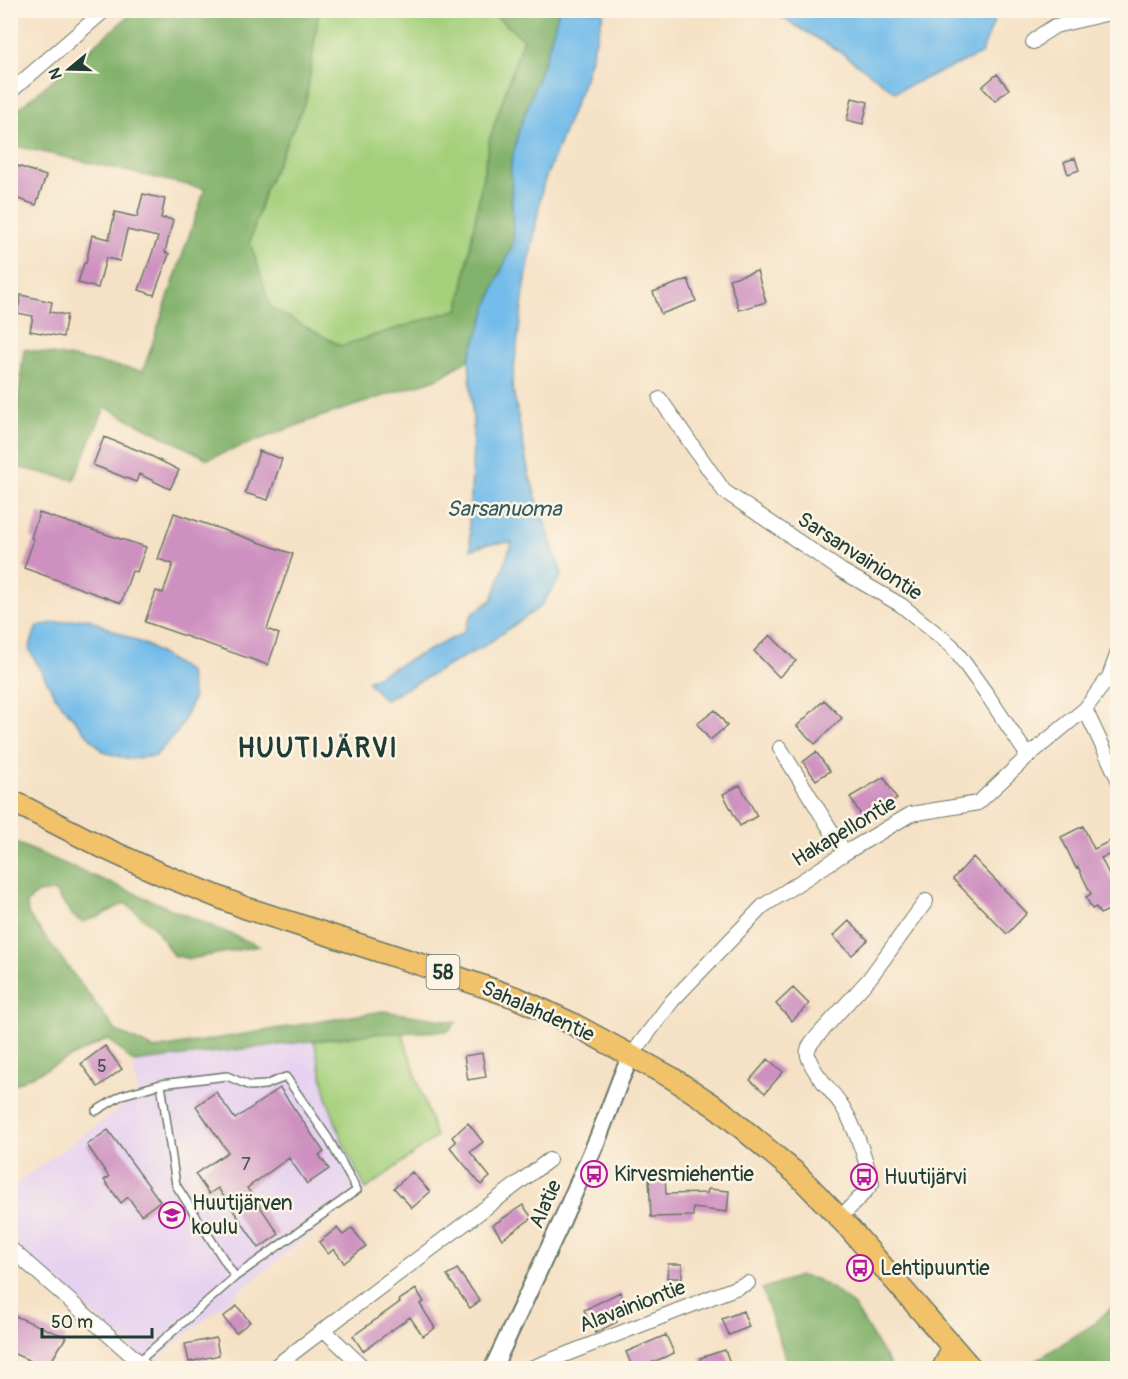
<svg xmlns="http://www.w3.org/2000/svg" width="1128" height="1379" font-family="Pangolin,sans-serif">
	<rect width="100%" height="100%" fill="#fcf5e5"/>
	<filter id="ink" filterUnits="userSpaceOnUse"><feTurbulence type="fractalNoise" baseFrequency=".0167" numOctaves="2"/><feDisplacementMap in="SourceGraphic" scale="12" xChannelSelector="R" yChannelSelector="G"/><feConvolveMatrix kernelMatrix="1 2 1 2 8 2 1 2 1" color-interpolation-filters="sRGB"/></filter>
	<filter id="wash" filterUnits="userSpaceOnUse"><feTurbulence type="fractalNoise" baseFrequency=".008" numOctaves="4" result="noise"/><feDisplacementMap in="SourceGraphic" scale="24" xChannelSelector="R" yChannelSelector="G"/><feGaussianBlur stdDeviation="1.35" result="paint"/><feColorMatrix in="noise" values="0 0 0 0 0 0 0 0 0 0 0 0 0 0 0 0 0 1.4 0 .05"/><feComposite in="paint" operator="in"/></filter>
	<g filter="url(#wash)">
		<rect width="100%" height="100%" fill="#f5e1c5"/>
		<path fill="#e6d2f0" d="M402,1032l34,105 -70,52 -216,175 -139,-123 -1,-53 128,-93 -5,-33 237,-28z"/>
		<path fill="#a4d07c" stroke="#628658" stroke-width="1.5" d="M319,11h171l33,28 -33,99 -31,171 -119,37 -70,-38 -20,-66 15,-52 41,-90z
			M402,1032l34,105 -70,52 -22,-44 -16,-43 -14,-61 56,-7z"/>
		<path fill="#83b26c" stroke="#517850" stroke-width="1.5" d="M135,11h184l-13,89 -41,90 -15,52 21,66 70,38 118,-37 31,-171 33,-99 -33,-28h69l-12,42 -29,80 -7,64 3,34 -1,13 -17,39 -27,76 -30,19 -125,41 -106,40 -103,-52 -31,73 -63,-14 13,-117 119,22 62,-182 -194,-44v-30z
			M11,841l248,105 -69,13 -17,-4 -19,-28 -29,-24 -27,14 -16,5 -8,-5 -20,-26 -17,2 -10,10 1,11 88,117 38,18 229,-38 73,11 -8,9 -78,3 -237,28 -25,-23 -97,47z
			M799,1276l17,3 17,10 21,17 38,62h-103l-27,-79z
			M1117,1302v66h-93l70,-44z"/>
		<path fill="#72bbea" stroke="#487c8f" stroke-width="1.5" d="M559,10l45,1 -19,67 -42,107 -18,99 -13,100 17,91 33,100 -22,32 -56,39 -99,54 -18,-19 96,-48 9,-19 20,-14 20,-58 -25,2 -16,6 -2,-28 3,-48 1,-51 -4,-64 27,-76 17,-39 -2,-80 7,-31 29,-80z
			M771,11h227l-17,43 -86,38 -53,-39z
			M86,618l62,28 41,26 4,27 -14,31 -24,26 -28,3 -23,-7 -21,-22 -28,-34 -26,-47 8,-23z"/>
		<g id="blocks">
			<path fill="#cd90c0" d="M997,74l12,15 -14,12 -13,-14z
				M852,98l16,4 -5,22 -16,-4z
				M1075,158l4,12 -11,4 -4,-12z
				M18,166l28,10 -10,29 -26,-9v-9z
				M143,194l22,5 -4,19 4,1v-1l8,2 -8,32 4,2 -15,41 -15,-5 19,-53 -31,-7 -7,31 -14,-3 -8,30 -20,-5 6,-20h2l6,-28 17,4 6,-27 22,5z
				M757,271l9,31 -27,8 -10,-31z
				M688,279l8,22 -35,13 -8,-22z
				M21,295l31,7 -2,10 17,3 -4,22 -33,-6 3,-15 -16,-3z
				M104,437l41,16 34,17 -9,19 -31,-15 -3,8 -43,-17z
				M259,451l23,8 -14,41 -23,-7z
				M39,513l107,34 -9,25 -5,-1 -11,32 -97,-35 10,-29 -3,-1z
				M174,513l119,41 -26,75 12,5 -11,31 -123,-43 11,-31 7,2 10,-29 -15,-5z
				M770,635l26,26 -17,16 -25,-26z
				M824,700l18,18 -27,26 -18,-18z
				M715,710l12,16 -17,14 -13,-16z
				M816,752l14,19 -14,9 -13,-18z
				M884,777l13,22 -34,20 -13,-22z
				M740,785l17,31 -17,10 -17,-32z
				M1083,826l11,23 24,-12v14l-17,7 17,35v13l-18,8 -4,-7 -4,2 -6,-12 5,-3 -13,-27 -2,1 -15,-31z
				M973,857l54,56 -20,21 -54,-55z
				M849,921l19,19 -16,15 -19,-19z
				M793,988l16,16 -17,17 -16,-17z
				M105,1046l17,23 -24,18 -17,-23z
				M482,1053l4,24 -18,3 -4,-24z
				M768,1059l15,13 -18,21 -15,-13z
				M280,1088l44,64 -5,3 10,14 -22,15 -18,-26 -42,30 32,46 -20,14 -41,-60 -9,6 -14,-20 33,-22 -32,-46 20,-14 19,27z
				M468,1123l15,19 -13,10 20,25 -9,8 -31,-38 6,-5 -4,-5z
				M108,1130l52,71 -19,14 -13,-18 -7,6 -17,-23 5,-3 -22,-32z
				M412,1172l18,20 -18,16 -18,-20z
				M649,1177h16l1,17 41,-1 1,-4 21,2 -2,21 -34,-4v8l-42,1z
				M523,1205l9,13 -30,21 -9,-14z
				M337,1228l6,7 9,-7 14,18 -22,17 -10,-14 -6,5 -9,-12z
				M668,1264h14v14h-15z
				M457,1269l23,32 -10,7 -23,-32z
				M416,1289l8,13 -4,2 15,24 -12,8 -13,-19 -47,34 -10,-15 47,-34 -1,-2z
				M620,1292l7,16 -14,7 4,7 -22,11 -11,-23z
				M237,1306l13,16 -14,11 -13,-16z
				M743,1311l6,16 -20,8 -7,-16z
				M10,1314l56,23 -19,31 -37,-16z
				M666,1335l8,18 -30,13 1,2h-12l-7,-16z
				M216,1338l3,17 -30,7 -4,-18z
				M725,1350l5,13 -18,5h-9l-3,-10z"/>
		</g>
	</g>
	<g filter="url(#ink)">
		<use href="#blocks" fill-opacity="0" stroke="#6a7667" stroke-width="1.5"/>
		<g fill="none" stroke-linecap="round" stroke-linejoin="round">
			<defs>
				<path id="service" d="M161,1084l15,101 59,92
					M96,1111l26,-16 39,-11 66,-8 23,10 15,-1 21,-8 42,61 29,52 -122,87 -96,84"/>
				<path id="minor" d="M1033,42l8,-7 14,-9 63,-15
					M10,92l95,-82
					M660,399l64,92 118,80 59,34 51,41 34,47 42,63
					M1085,709l33,70
					M780,748l65,105
					M631,1056l41,-55 91,-95 82,-53 66,-39 67,-11 50,-47 57,-47 24,-32 9,-25
					M840,1218l25,-26 7,-9c-7,-26 -15,-52 -28,-74 -10,-17 -28,-31 -35,-50 -3,-7 -1,-11 3,-17l57,-63 57,-78
					M10,1248l136,120
					M324,1330l40,38
					M273,1368l276,-208
					M531,1368l217,-85"/>
				<path id="tertiary" d="M493,1368l67,-143 38,-87 23,-60 10,-22"/>
				<path id="primary" d="M10,800l92,47 59,27 85,34 173,56 98,34 56,26 99,54 47,31 78,65 53,55 121,139"/>
				<path id="trunk" d="M943,1368l10,-20"/>
			</defs>
			<use href="#service" stroke="#6a7667" stroke-width="10"/>
			<use href="#minor" stroke="#6a7667" stroke-width="16"/>
			<use href="#tertiary" stroke="#6a7667" stroke-width="20"/>
			<use href="#primary" stroke="#6a7667" stroke-width="24"/>
			<use href="#trunk" stroke="#6a7667" stroke-width="24"/>
			<use href="#service" stroke="#fff" stroke-width="7"/>
			<use href="#minor" stroke="#fff" stroke-width="14"/>
			<use href="#tertiary" stroke="#fff" stroke-width="16"/>
			<use href="#primary" stroke="#f2c26a" stroke-width="21"/>
			<use href="#trunk" stroke="#f2c26a" stroke-width="21"/>
		</g>
	</g>
	<defs>
		<symbol id="bus-ring" viewBox="-11 -11 22 22"><circle r="9.5" fill="#fcf5e5" stroke="#b5179e" stroke-width="1.5"/><path d="M-5-6H5V4H4V6H2V4H-2V6H-4V4H-5ZM-3.5-4V0h7V-4ZM-3.5 1.2v1.5H-2V1.2ZM2 1.2v1.5H3.5V1.2Z" fill="#b5179e"/></symbol>
		<symbol id="school-ring" viewBox="-11 -11 22 22"><circle r="9.5" fill="#fcf5e5" stroke="#b5179e" stroke-width="1.5"/><path d="M0-5L7-2L0 1L-7-2ZM-4 1L0 2.5L4 1V4Q0 6-4 4Z" fill="#b5179e"/></symbol>
	</defs>
	<g fill-rule="evenodd">
		<use href="#bus-ring" x="579" y="1159" width="30" height="30"/>
		<use href="#bus-ring" x="849" y="1162" width="30" height="30"/>
		<use href="#school-ring" x="157" y="1200" width="30" height="30"/>
		<use href="#bus-ring" x="845" y="1253" width="30" height="30"/>
	</g>
	<g text-anchor="middle" stroke-width="5" stroke-linejoin="round" paint-order="stroke">
		<g font-size="18" fill="#4a5257">
			<text x="102" y="1072">5</text>
			<text x="246" y="1170">7</text>
		</g>
		<rect fill="#fcf5e5" stroke="#617469" stroke-width="1.5" x="426.5" y="955" width="33" height="34" rx="4.5"/>
		<g font-size="20" font-weight="bold" fill="#1f3d34">
			<text x="443" y="979">58</text>
		</g>
		<g font-size="21" fill="#1f3d34" stroke="#fcf5e5">
			<text transform="translate(860 556) rotate(33)" y="7">Sarsanvainiontie</text>
			<text transform="translate(844 831) rotate(-31)" y="7">Hakapellontie</text>
			<text transform="translate(538 1011) rotate(24)" y="7">Sahalahdentie</text>
			<text transform="translate(545 1204) rotate(-66)" y="7">Alatie</text>
			<text transform="translate(632 1306) rotate(-21)" y="7">Alavainiontie</text>
		</g>
		<g font-size="21" fill="#1f3d34" stroke="#fcf5e5" text-anchor="start">
			<text x="614" y="1181">Kirvesmiehentie</text>
			<text x="884" y="1184">Huutijärvi</text>
			<text x="192" y="1210">Huutijärven<tspan x="192" dy="24">koulu</tspan></text>
			<text x="880" y="1275">Lehtipuuntie</text>
		</g>
		<g font-size="22" font-style="italic" fill="#345c62" stroke="#fcf5e5">
			<text x="504" y="516">Sarsanuoma</text>
		</g>
		<g font-size="27" font-weight="bold" letter-spacing="1.5" fill="#1f3d34" stroke="#fcf5e5">
			<text x="318" y="757">HUUTIJÄRVI</text>
		</g>
	</g>
	<rect width="1128" height="1379" fill="none" stroke="#fcf5e5" stroke-width="36"/>
	<g transform="translate(69 69) rotate(251)" stroke="#fcf5e5" stroke-width="4.5" paint-order="stroke">
	<path d="M0-4.5L10 22L0 15L-10 22Z" fill="#1f3d34"/>
	<text y="-9" font-size="16" font-weight="bold" text-anchor="middle" fill="#1f3d34">N</text>
	</g>
	<path d="M42 1328v9h110v-9" fill="none" stroke="#1f3d34" stroke-width="3"/>
	<text x="51" y="1328" font-size="18" fill="#1f3d34" stroke="#fcf5e5" stroke-width="4.5" paint-order="stroke">50 m</text>
</svg>
